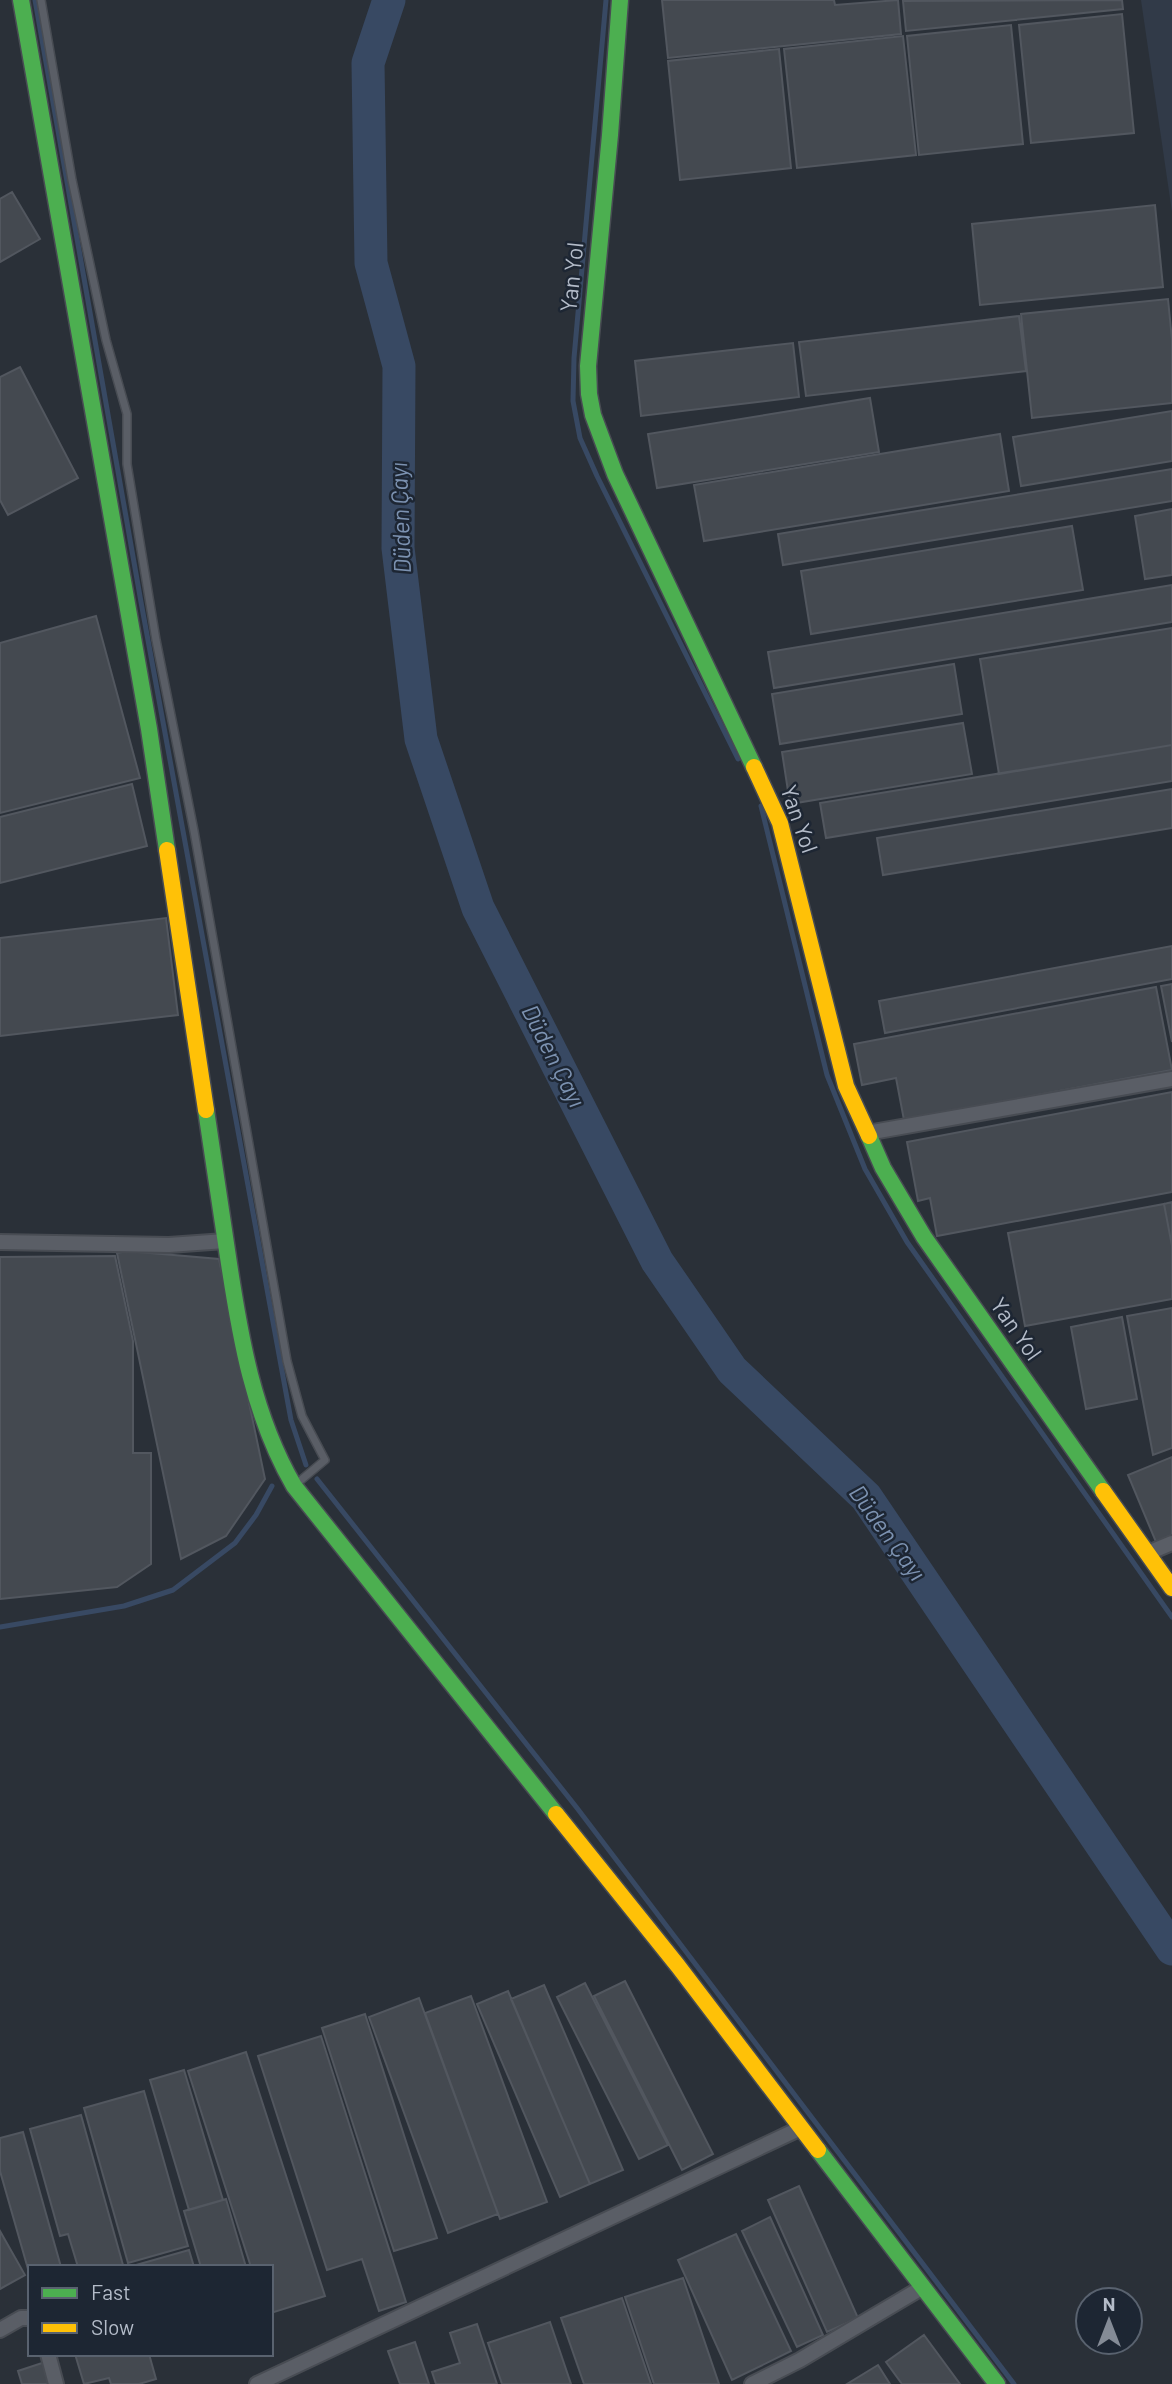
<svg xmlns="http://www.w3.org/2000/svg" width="1172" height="2384" font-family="Barlow,sans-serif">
	<rect width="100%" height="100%" fill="#2a3038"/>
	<path fill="#313a48" d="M1141,0h31v212z"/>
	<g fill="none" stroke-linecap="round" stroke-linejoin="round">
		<path stroke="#384963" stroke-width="5" d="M35,0l106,602 150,818 15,45
			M606,0l-32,358 -1,43 7,37 17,38 141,283
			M761,806l66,269 38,94 42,73 265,375
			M317,1479l260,329 437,576
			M0,1627l124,-21 49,-16 62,-47 21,-28 16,-29"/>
		<path stroke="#384963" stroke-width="33" d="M389,0l-21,63 3,200 28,103 -1,182 23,191 57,169 179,353 75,109 134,127 306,452"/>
	</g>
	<path fill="#444950" stroke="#52575f" stroke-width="2" d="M662,0h172l1,5 63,-5 3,34 -233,24z
		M1122,0l1,9 -217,22 -3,-30z
		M1122,14l12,119 -103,10 -12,-118z
		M1011,25l12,119 -104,11 -12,-119z
		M903,36l13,119 -119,13 -13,-119z
		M779,49l12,119 -111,12 -12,-119z
		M12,192l28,47 -40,23v-63z
		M1155,205l8,82 -183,18 -8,-81z
		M1168,299l4,41v63l-140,15 -11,-104z
		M1019,316l7,55 -220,25 -7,-54z
		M793,343l6,54 -158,19 -6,-55z
		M20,367l58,111 -70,37 -8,-15v-123z
		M870,398l9,54 -222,36 -9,-54z
		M1172,411v50l-151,25 -8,-49z
		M1000,434l9,57 -305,50 -10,-56z
		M1172,469v32l-389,64 -5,-31z
		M1172,509v66l-27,4 -10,-63z
		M1072,526l11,64 -272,44 -10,-63z
		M1172,585v37l-398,66 -6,-36z
		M96,616l44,162 -140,35v-170z
		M1172,628v117l-173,29 -19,-115z
		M954,664l8,50 -182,30 -8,-50z
		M963,723l9,51 -182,30 -8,-52z
		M1172,745v36l-346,57 -6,-35z
		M132,784l15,62 -147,37v-66z
		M1172,789v39l-289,47 -6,-37z
		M166,918l12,97 -178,21v-98z
		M1172,946v33l-287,54 -6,-32z
		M1172,984v58l-11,-56z
		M1156,987l16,83 -268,50 -8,-42 -34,7 -8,-41z
		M1172,1092v100l-235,44 -7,-38 -12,3 -11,-59z
		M1172,1202v44l-8,-42z
		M1164,1204l8,42v53l-147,27 -17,-93z
		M127,1251l92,8 46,220 -39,57 -45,23 -64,-306z
		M115,1256l18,85v112h18v111l-34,23 -117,12v-342z
		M1172,1308v140l-19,7 -26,-139z
		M1122,1317l15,82 -51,10 -15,-82z
		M1172,1457v78l-16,7 -28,-67z
		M625,1981l88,173 -31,16 -88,-174z
		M585,1983l83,162 -29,14 -82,-162z
		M544,1985l79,185 -33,14 -79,-185z
		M508,1991l82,193 -30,13 -83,-193z
		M471,1996l76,206 -47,17 -75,-206z
		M419,1998l79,216 -50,19 -79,-216z
		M365,2014l72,224 -43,13 -72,-223z
		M321,2036l85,266 -27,9 -17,-52 -35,11 -69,-214z
		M246,2052l79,244 -54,17v-46h-20l-63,-196z
		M184,2070l39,130 -34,10 -39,-130z
		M144,2091l44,155 -60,17 -44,-155z
		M81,2115l42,150 -8,2h-37l-10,-33 -8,2 -30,-107z
		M23,2132l38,135h-31v9l-30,-105v-33z
		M799,2186l59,132 -31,14 -59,-132z
		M226,2199l20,68h-45l-17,-56z
		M770,2217l53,118 -26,12 -55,-116z
		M0,2231l25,44 -25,14z
		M736,2234l55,117 -59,29 -54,-120z
		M189,2250l5,17h-65z
		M683,2278l36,106h-65l-29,-87z
		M622,2298l29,86h-67l-23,-66z
		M550,2322l21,62h-69l-14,-41z
		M477,2324l20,60h-61l-4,-12 28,-9 -10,-30z
		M924,2335l36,49h-58l-16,-22z
		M415,2342l14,42h-29l-12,-33z
		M75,2354h74l7,25 -17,5h-28l-2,-6 -25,6z
		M45,2362l7,22h-30l-4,-13z
		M878,2365l12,19h-43z"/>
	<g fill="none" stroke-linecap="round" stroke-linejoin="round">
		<defs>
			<path id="lane" d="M41,0l31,180 34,160 21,74v50l29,176 38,191 93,530 15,55 23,44 -30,25"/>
			<path id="street" d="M867,1133l305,-54
				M0,1242l169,3 56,-4
				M1148,1553l24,-10
				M0,2330l21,-12h9
				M48,2354l8,30
				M257,2384l544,-256
				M752,2384l48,-24 123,-73"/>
			<path id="fast" d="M21,0l128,729 18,121
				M620,0l-10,135 -22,231 1,28 4,21 22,59 139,293
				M206,1110c7,49 15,98 22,147 12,80 25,158 66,229l262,328
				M869,1136l14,32 41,69 179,254
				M818,2150l179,234"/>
			<path id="slow" d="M754,767l26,56 66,263 23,50
				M167,850l39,260
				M1103,1491l69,97
				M556,1814l122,152 140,184"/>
		</defs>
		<use href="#lane" stroke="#484c53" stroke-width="10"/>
		<use href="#street" stroke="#484c53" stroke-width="18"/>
		<use href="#fast" stroke="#484c53" stroke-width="19"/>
		<use href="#slow" stroke="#484c53" stroke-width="19"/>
		<use href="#lane" stroke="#5a5e66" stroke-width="7"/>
		<use href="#street" stroke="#5a5e66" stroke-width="14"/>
		<use href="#fast" stroke="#4caf50" stroke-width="16"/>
		<use href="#slow" stroke="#ffc107" stroke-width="16"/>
	</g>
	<g text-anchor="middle" stroke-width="5" stroke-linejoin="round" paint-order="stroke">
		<g font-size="23" fill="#b4bcc9" stroke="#1d2633">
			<text transform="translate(572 277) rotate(-84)" y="8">Yan Yol</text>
			<text transform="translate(799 819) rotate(71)" y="8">Yan Yol</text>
			<text transform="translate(1016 1329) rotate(55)" y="8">Yan Yol</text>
		</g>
		<g font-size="24" font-style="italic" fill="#7c92b1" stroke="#1d2633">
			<text transform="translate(401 518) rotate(-92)" y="8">Düden Çayı</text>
			<text transform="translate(553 1056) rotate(63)" y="8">Düden Çayı</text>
			<text transform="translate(887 1533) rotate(54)" y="8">Düden Çayı</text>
		</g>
	</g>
	<rect x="28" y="2265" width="245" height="91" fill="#1d2633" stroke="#59626f" stroke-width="2"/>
	<rect x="42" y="2288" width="35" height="10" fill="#4caf50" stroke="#59626f" stroke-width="2"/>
	<text x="91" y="2300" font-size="21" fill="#b4bcc9">Fast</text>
	<rect x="42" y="2323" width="35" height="10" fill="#ffc107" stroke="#59626f" stroke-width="2"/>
	<text x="91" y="2335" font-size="21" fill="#b4bcc9">Slow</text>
	<g transform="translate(1109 2321)"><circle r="33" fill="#1d2633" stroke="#59626f" stroke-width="2"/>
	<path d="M0-5L12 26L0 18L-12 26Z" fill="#848b96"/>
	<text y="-10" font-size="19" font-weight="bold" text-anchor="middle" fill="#b4bcc9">N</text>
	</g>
</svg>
